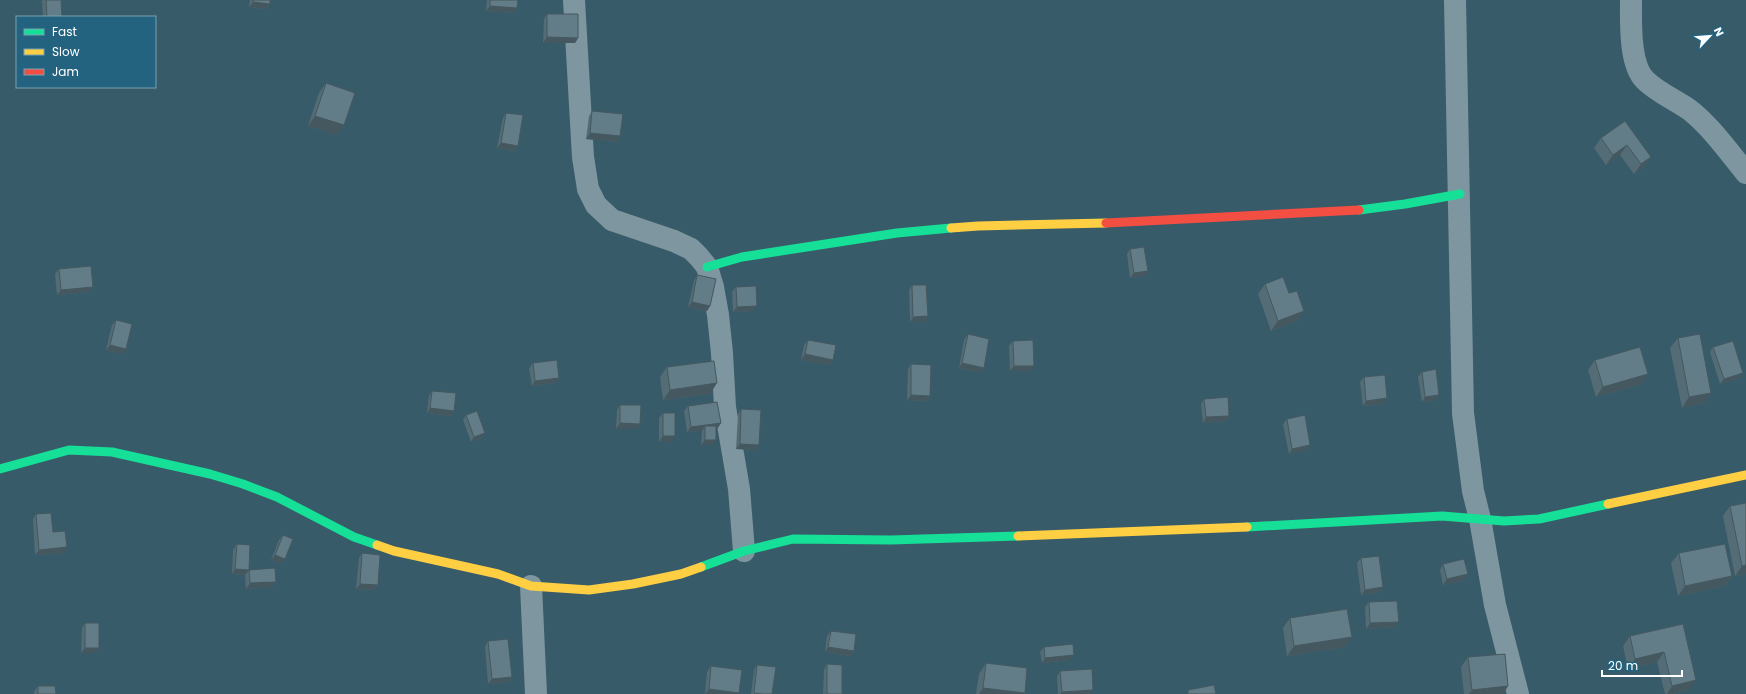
<svg xmlns="http://www.w3.org/2000/svg" width="1746" height="694" font-family="Poppins,sans-serif">
	<rect width="100%" height="100%" fill="#385b6a"/>
	<g fill="none" stroke-linecap="round" stroke-linejoin="round">
		<path stroke="#7e96a0" stroke-width="22" d="M574,0l9,157 5,32 8,16 16,15 62,21 17,8 8,8 8,10 6,20 5,28 4,38 3,54 14,82 5,62
			M1455,0l8,413 10,78 7,28 15,86 23,89
			M1631,0c0,21 -2,64 14,80 13,13 31,20 46,31 21,17 38,41 55,62
			M531,586l5,108"/>
		<path stroke="#16e098" stroke-width="9" d="M1359,210l46,-6 55,-10
			M707,267l35,-10 155,-24 54,-5
			M0,469l69,-19 43,2 98,22 33,10 34,13 77,40 23,8
			M1247,527l195,-11 62,5 35,-2 69,-15
			M701,567l43,-16 49,-12 98,1 127,-4"/>
		<path stroke="#ffcf43" stroke-width="9" d="M951,228l27,-2 128,-3
			M1608,504l138,-29
			M1018,536l229,-9
			M377,545l17,6 104,23 33,12 58,4 44,-6 48,-10 20,-7"/>
		<path stroke="#f24e42" stroke-width="9" d="M1106,223l253,-13"/>
	</g>
	<path fill="#546c75" d="M43,0h18l1,17h-19l-1,-16z
		M250,0h20v4l-4,5 -17,-2z
		M487,0h31l-4,13 -28,-2z
		M547,14l31,24 -3,5h-32l1,-24z
		M326,83l11,52 -29,-9 11,-33z
		M592,111l28,25 -3,6 -31,-3 3,-23z
		M506,113l12,33 -4,5 -17,-3 6,-30z
		M1625,121l26,36 -7,10 -10,7 -14,-19 -14,10 -12,-17 7,-10z
		M1130,249l15,27 -15,2 -3,-24z
		M59,269l30,23 -32,3 -2,-21z
		M697,275l13,31 -3,5 -19,-4 6,-26z
		M1265,284l24,9 15,18 -7,10 -26,10 -13,-37z
		M912,285l16,31 -4,6h-14l-1,-32z
		M736,287l17,24 -20,1 -1,-20z
		M116,320l7,34 -17,-4 6,-25z
		M968,334l16,34 -4,5 -21,-5 5,-28z
		M1678,338l33,55 -7,10 -22,5 -12,-60z
		M808,340l25,20 -4,5 -28,-5 3,-15z
		M1013,341l17,30h-20l-1,-25z
		M1713,347l27,31 -20,6 -10,-32z
		M1595,360l46,24 -45,13 -8,-27z
		M533,363l26,15 -3,5 -24,3 -3,-18z
		M911,364l19,32 -4,5 -19,-1 1,-31z
		M667,367l43,27 -47,6 -3,-23z
		M1422,372l14,28 -14,2 -4,-25z
		M1364,377l19,27 -20,2 -3,-24z
		M432,391l19,25 -24,-3 2,-17z
		M1204,399l25,17 -3,5 -23,2 -2,-19z
		M620,405l20,19 -4,5h-20l1,-19z
		M688,406l33,17 -4,6h-1l-4,16h-11l1,-14 -15,1 -3,-21z
		M741,409l18,36 -4,5 -19,-1 2,-35z
		M663,413l8,29h-12v-24z
		M466,415l16,23 -11,4 -8,-22z
		M1287,419l20,31 -18,4 -6,-30z
		M1746,503v71l-11,2 -12,-60 7,-10z
		M36,514l17,18 10,21 -28,2 -2,-36z
		M283,535l-2,29 -10,-4 8,-20z
		M237,544l12,26 27,12 -4,5 -26,2 -1,-14 -13,-1 1,-24z
		M362,553l16,32 -4,5 -18,-1 3,-31z
		M1679,553l53,23 -7,10 -47,10 -7,-33z
		M1361,558l22,29 -3,5 -19,3 -4,-32z
		M1443,564l22,16 -22,5 -3,-15z
		M1369,602l26,25 -29,2 -1,-22z
		M1290,618l55,29 -58,9 -4,-28z
		M85,623l14,25 -4,5h-14l1,-25z
		M1683,624l6,66 -16,4h-8l-8,-32 -29,7 -5,-23 7,-10z
		M831,631l23,20 -4,5 -25,-4 2,-16z
		M488,641l24,36 -3,5 -21,2 -3,-38z
		M1044,647l26,13 -28,3 -2,-11z
		M1468,657l40,29 -5,8h-39l-3,-27z
		M986,663l39,30 -1,1h-48l3,-20z
		M827,664l15,30h-19l1,-24z
		M757,665l15,29h-21l3,-24z
		M711,666l28,27v1h-34l2,-22z
		M1060,671l30,23h-32l-1,-18z
		M38,686l18,8h-22v-2z"/>
	<path fill="#45585f" d="M253,2l17,2 -4,5 -17,-2z
		M490,6l27,2 -3,5 -28,-2z
		M547,37l31,1 -3,5h-32z
		M315,116l29,9 -7,10 -29,-9z
		M590,133l30,3 -3,6 -31,-3z
		M501,143l17,3 -4,5 -17,-3z
		M1627,145l-7,10 -14,10 7,-10z
		M1651,157l-7,10 -10,7 7,-10z
		M1148,271l-3,5 -15,2 4,-5z
		M93,287l-4,5 -32,3 4,-5z
		M692,302l18,4 -3,5 -19,-4z
		M757,306l-4,5 -20,1 4,-5z
		M1304,311l-7,10 -26,10 7,-10z
		M928,316l-4,6h-14l3,-5z
		M110,345l16,4 -3,5 -17,-4z
		M805,354l28,6 -4,5 -28,-5z
		M962,363l22,5 -4,5 -21,-5z
		M1014,366h20l-4,5h-20z
		M1743,373l-3,5 -20,6 4,-5z
		M1648,374l-7,10 -45,13 7,-10z
		M559,378l-3,5 -24,3 3,-5z
		M717,383l-7,11 -47,6 7,-10z
		M1711,393l-7,10 -22,5 7,-11z
		M911,395l19,1 -4,5 -19,-1z
		M1439,395l-3,5 -14,2 3,-5z
		M1387,398l-4,6 -20,2 3,-5z
		M430,408l24,3 -3,5 -24,-3z
		M1229,416l-3,5 -23,2 3,-6z
		M620,423l20,1 -4,5h-20z
		M721,423l-4,6 -12,1v-4l-3,5 -15,1 4,-5z
		M485,433l-3,5 -11,4 3,-5z
		M663,436h12l-4,6h-12z
		M705,440h11l-4,5h-11z
		M740,444l19,1 -4,5 -19,-1z
		M1310,445l-3,5 -18,4 3,-5z
		M67,547l-4,6 -28,2 4,-5z
		M275,555l10,4 -4,5 -10,-4z
		M1746,565v9l-11,2 7,-10z
		M235,569l14,1 -4,5 -13,-1z
		M1468,574l-3,6 -22,5 4,-6z
		M1732,576l-7,10 -47,10 7,-10z
		M276,582l-4,5 -26,2 4,-6z
		M360,584l18,1 -4,5 -18,-1z
		M1383,587l-3,5 -19,3 4,-5z
		M1399,622l-4,5 -29,2 4,-6z
		M1352,637l-7,10 -58,9 7,-10z
		M828,647l26,4 -4,5 -25,-4z
		M85,648h14l-4,5h-14z
		M1664,652l-7,10 -29,7 7,-10z
		M1074,655l-4,5 -28,3 3,-5z
		M512,677l-3,5 -21,2 4,-5z
		M1696,680l-7,10 -16,4h-6l5,-8z
		M1508,686l-5,8h-34l3,-4z
		M983,688l42,5 -1,1h-45z
		M709,689l30,4v1h-34z
		M1093,690l-3,4h-30l2,-2z"/>
	<path fill="#627d88" stroke="#45585f" d="M46,0h15l1,17h-15z
		M253,0h17v4l-17,-2z
		M490,0h28l-1,8 -27,-2z
		M547,14h31v24l-31,-1z
		M326,83l29,10 -11,32 -29,-9z
		M592,111l31,3 -3,22 -30,-3z
		M506,113l17,2 -5,31 -17,-3z
		M1625,121l26,36 -10,7 -14,-19 -14,10 -12,-17z
		M1144,247l4,24 -14,2 -4,-24z
		M91,266l2,21 -32,3 -2,-21z
		M697,275l19,4 -6,27 -18,-4z
		M1283,277l6,16 8,-2 7,20 -26,10 -13,-37z
		M912,285h14l2,31 -15,1z
		M756,286l1,20 -20,1 -1,-20z
		M116,320l16,4 -6,25 -16,-4z
		M968,334l21,5 -5,29 -22,-5z
		M1700,334l11,59 -22,4 -11,-59z
		M808,340l28,5 -3,15 -28,-6z
		M1033,340l1,26h-20l-1,-25z
		M1733,341l10,32 -19,6 -11,-32z
		M1640,347l8,27 -45,13 -8,-27z
		M557,360l2,18 -24,3 -2,-18z
		M714,361l3,22 -47,7 -3,-23z
		M911,364l20,1 -1,31 -19,-1z
		M1436,369l3,26 -14,2 -3,-25z
		M1385,375l2,23 -21,3 -2,-24z
		M432,391l24,2 -2,18 -24,-3z
		M1228,397l1,19 -23,1 -2,-18z
		M717,402l4,21 -30,4 -3,-21z
		M620,405h21l-1,19 -20,-1z
		M741,409l20,1 -2,35 -19,-1z
		M477,411l8,22 -11,4 -8,-22z
		M663,413h12v23h-12z
		M1305,415l5,30 -18,4 -5,-30z
		M705,426h11v14h-11z
		M1746,503v62l-4,1 -12,-60z
		M51,513l2,19 12,-1 2,16 -28,3 -3,-36z
		M283,535l10,4 -8,20 -10,-4z
		M237,544l13,1 -1,25 -14,-1z
		M1725,544l7,32 -47,10 -6,-33z
		M362,553l18,2 -2,30 -18,-1z
		M1379,556l4,31 -18,3 -4,-32z
		M1464,559l4,15 -21,5 -4,-15z
		M275,568l1,14 -26,1 -1,-13z
		M1397,601l2,21 -29,1 -1,-21z
		M1347,609l5,28 -58,9 -4,-28z
		M85,623h14v25h-14z
		M1683,624l13,56 -24,6 -8,-34 -29,7 -5,-23z
		M831,631l25,3 -2,17 -26,-4z
		M508,639l4,38 -20,2 -4,-38z
		M1073,644l1,11 -29,3 -1,-11z
		M1505,654l3,32 -36,4 -4,-33z
		M986,663l41,5 -2,25 -42,-5z
		M827,664l15,1v29h-15z
		M757,665l19,2 -4,27h-10l-8,-1z
		M711,666l31,4 -3,23 -30,-4z
		M1092,669l1,21 -31,2 -2,-21z
		M1214,685l2,9h-28v-4z
		M38,686h17l1,8h-18z"/>
	<rect x="16" y="16" width="140" height="72" fill="#23637f" stroke="#7ba1b2"/>
	<rect x="24" y="29" width="20" height="6" fill="#16e098" stroke="#7ba1b2"/>
	<text x="52" y="36" font-size="12" fill="#ffffff">Fast</text>
	<rect x="24" y="49" width="20" height="6" fill="#ffcf43" stroke="#7ba1b2"/>
	<text x="52" y="56" font-size="12" fill="#ffffff">Slow</text>
	<rect x="24" y="69" width="20" height="6" fill="#f24e42" stroke="#7ba1b2"/>
	<text x="52" y="76" font-size="12" fill="#ffffff">Jam</text>
	<g transform="translate(1710 36) rotate(64)" stroke="#23637f" stroke-width="3" paint-order="stroke">
	<path d="M0-3L7 15L0 10L-7 15Z" fill="#ffffff"/>
	<text y="-6" font-size="11" font-weight="bold" text-anchor="middle" fill="#ffffff">N</text>
	</g>
	<path d="M1602 670v6h80v-6" fill="none" stroke="#ffffff" stroke-width="2"/>
	<text x="1608" y="670" font-size="12" fill="#ffffff" stroke="#23637f" stroke-width="3" paint-order="stroke">20 m</text>
</svg>
